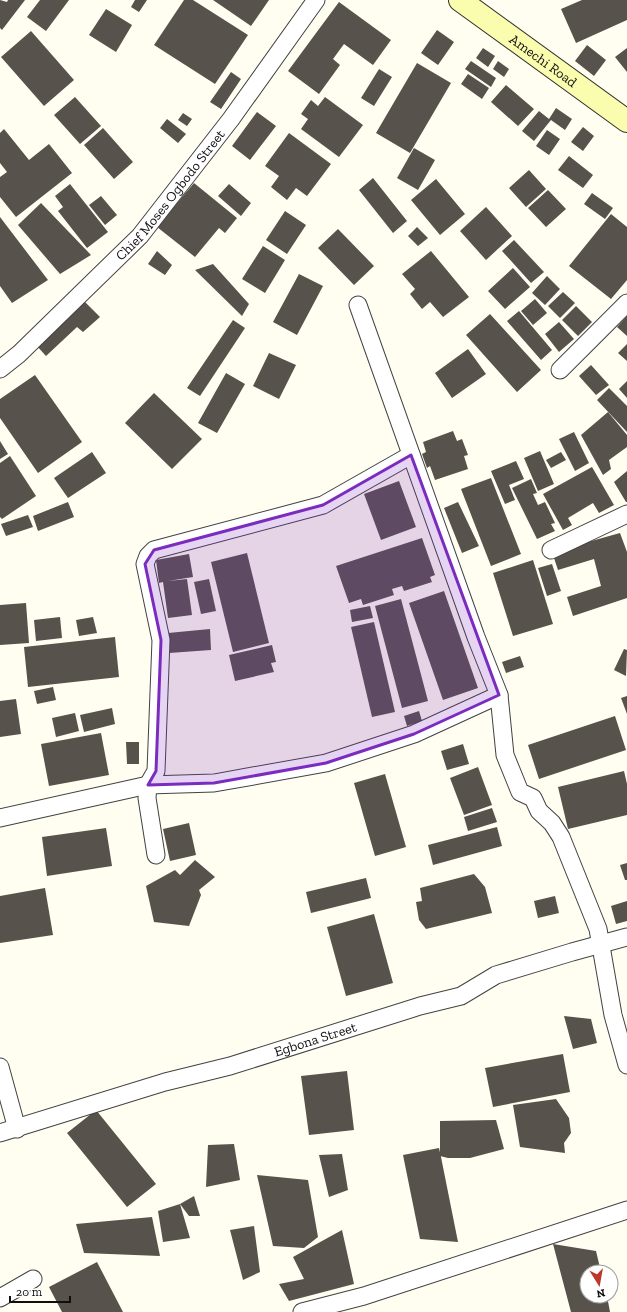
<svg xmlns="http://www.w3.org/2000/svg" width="627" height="1312" font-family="'Zilla Slab',serif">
	<rect width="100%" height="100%" fill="#fffef1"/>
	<path fill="#57524b" d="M0,0l7,2 1,-2h17l-23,30 -2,-2z
		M40,0h29l-23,31 -19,-14z
		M135,0h12l-8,12 -8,-5z
		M184,0h9l55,35 -33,49 -61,-39z
		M213,0h56l-18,26z
		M582,0h45v20l-51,23 -15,-34z
		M339,2l52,38 -18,25 -29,-21 -11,15 7,6 -21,29 -31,-23z
		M106,9l26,16 -16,27 -27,-17z
		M437,30l17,12 -16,23 -17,-12z
		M31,31l43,49 -30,26 -43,-49z
		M587,45l19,15 -12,16 -19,-15z
		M483,48l12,8 -7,11 -12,-9z
		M627,48v24l-12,-15z
		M471,61l25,17 -5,9 -26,-18z
		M498,61l11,8 -5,8 -11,-8z
		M417,63l34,20 -41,70 -34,-20z
		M379,69l13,8 -18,29 -13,-8z
		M231,72l10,7 -20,30 -11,-7z
		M468,74l21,14 -7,11 -21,-15z
		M506,85l28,24 -16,17 -27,-24z
		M75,97l26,29 -21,18 -26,-29z
		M325,97l38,28 -24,32 -38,-28 7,-10 -7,-5 10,-14 7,6z
		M556,108l16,11 -7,11 -14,-10 -17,21 -12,-10 17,-20 10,8z
		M257,112l19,14 -26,34 -18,-14z
		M183,113l9,6 -5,7 -9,-6z
		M167,119l19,15 -8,9 -18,-15z
		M583,127l11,9 -11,15 -12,-9z
		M103,128l30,34 -19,17 -30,-34z
		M4,129l25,31 20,-16 23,29 -56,44 -16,-20v-20l7,-5 -7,-9v-30z
		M547,130l13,9 -11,16 -13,-9z
		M289,133l42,31 -24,32 -11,-8 -9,12 -16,-13 8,-11 -14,-10z
		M414,148l21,12 -17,30 -21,-12z
		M569,156l24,19 -10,13 -25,-18z
		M529,170l17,19 -20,18 -17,-19z
		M373,178l34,43 -14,12 -34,-43z
		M436,179l29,35 -25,21 -29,-35z
		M194,183l43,35 -12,15 -6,-5 -24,29 -38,-30z
		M70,184l38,48 -21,16 -29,-37 5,-4 -8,-11z
		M229,184l22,19 -10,13 -23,-20z
		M548,190l18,19 -20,18 -18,-19z
		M592,193l21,15 -8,11 -21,-15z
		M101,196l16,19 -12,10 -16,-20z
		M41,203l50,52 -31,19 -42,-49z
		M486,207l26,29 -26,24 -26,-29z
		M285,211l21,14 -19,29 -21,-14z
		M611,214l16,13v53l-16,19 -42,-33z
		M0,217l48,63 -36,23 -12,-17z
		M417,227l11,11 -10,8 -10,-10z
		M338,229l36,37 -20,19 -36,-37z
		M514,240l30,32 -13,11 -29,-32z
		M263,246l22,14 -20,33 -23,-14z
		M157,251l15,14 -7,10 -17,-11z
		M431,251l38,46 -26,20 -13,-15 -8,7 -12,-15 5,-5 -13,-15z
		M213,264l36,40 -7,12 -47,-46z
		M513,268l17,19 -25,22 -17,-18z
		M299,274l24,12 -26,49 -24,-13z
		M547,276l13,13 -15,16 -13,-12z
		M563,292l12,11 -15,15 -12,-12z
		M535,299l12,14 -14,12 -12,-14z
		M84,301l16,16 -17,15 -6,-5 -31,29 -10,-11z
		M576,306l16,16 -14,14 -16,-16z
		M519,311l33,39 -11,10 -34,-39z
		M490,314l51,56 -24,22 -51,-57z
		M627,316v20l-10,-9z
		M233,320l12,8 -45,68 -13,-8z
		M559,322l15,17 -15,13 -14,-18z
		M627,344v17l-9,-8z
		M468,349l18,25 -34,24 -17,-25z
		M269,353l27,12 -17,34 -26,-13z
		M591,365l18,20 -13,10 -17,-19z
		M226,373l19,11 -28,49 -19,-10z
		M35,375l47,67 -44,31 -38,-55v-19z
		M627,381v17l-8,-9z
		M609,388l18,18v26l-30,-32z
		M154,393l48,46 -30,30 -47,-46z
		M608,412l19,23v12l-18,13 2,9 -8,6 -22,-40z
		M453,431l4,10 5,-2 6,16 -4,1 4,13 -33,11 -5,-14 -3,2 -5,-14 4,-2 -3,-10z
		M574,432l15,31 -14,8 -16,-32z
		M0,441l8,13 -8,5z
		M540,451l14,33 -16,7 -14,-33z
		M92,452l14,21 -38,25 -14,-20z
		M561,452l5,8 -15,8 -5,-8z
		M10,456l26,40 -34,23 -2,-2v-54z
		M516,461l8,18 -15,6 6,15 -10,4 -14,-33z
		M592,467l22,38 -15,8 -6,-10 -25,15 4,7 -9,5 -20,-36z
		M627,471v31h-1l-12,-20z
		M491,478l30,76 -30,12 -30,-77z
		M531,479l6,14 -4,1 5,11 7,-3 10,21 -4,1 4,7 -18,8 -25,-51z
		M399,481l17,46 -35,13 -17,-46z
		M68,502l6,15 -36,14 -5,-15z
		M458,502l21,44 -17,7 -18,-45z
		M28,515l5,12 -27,9 -5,-12z
		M620,533l7,19v46l-54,18 -6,-19 34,-11 -7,-27 -36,11 -6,-18z
		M422,538l13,37 -5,2 2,5 -28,9 -2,-5 -10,3 2,6 -31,10 -2,-6 -12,4 -13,-37z
		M247,553l22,90 -36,9 -22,-90z
		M189,554l4,23 -25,4 19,-2 5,36 -24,3 -5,-36 -4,1 -3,-23z
		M533,560l20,64 -40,12 -20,-63z
		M552,564l9,27 -14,5 -9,-28z
		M209,579l7,32 -15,3 -7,-32z
		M444,591l34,97 -35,12 -34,-97z
		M401,599l27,102 -26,7 -27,-102z
		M26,603l3,40 -29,2v-40z
		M370,606l3,12 -21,4 -2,-12z
		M60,617l2,21 -26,3 -2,-21z
		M93,617l4,16 -18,3 -3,-16z
		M374,622l21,90 -23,5 -21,-90z
		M210,629l1,21 -42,3 -1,-20z
		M115,637l4,40 -91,10 -4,-40z
		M272,645l4,17 -5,1 3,9 -39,9 -6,-26z
		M624,649l3,1 -1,26 -12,-6z
		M520,656l4,11 -18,6 -4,-11z
		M53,687l3,13 -19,4 -3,-13z
		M627,696v18l-6,-16z
		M16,699l5,35 -21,3v-36z
		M112,708l3,16 -31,8 -4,-17z
		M419,711l3,10 -15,5 -3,-10z
		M75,713l4,18 -23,6 -4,-19z
		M615,716l11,34 -87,29 -11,-34z
		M101,733l8,42 -60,11 -8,-42z
		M126,742h13v22h-12z
		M463,744l6,20 -22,6 -6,-19z
		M478,767l14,38 -28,10 -14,-37z
		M624,771l3,13v31l-59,14 -10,-42z
		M385,774l21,73 -31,9 -21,-73z
		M492,808l5,14 -29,9 -4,-14z
		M189,823l7,32 -26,6 -7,-32z
		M497,827l5,19 -69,19 -5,-20z
		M106,828l6,38 -65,10 -5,-39z
		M195,860l20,17 -16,13 2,5 -12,31 -35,-4 -8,-36 29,-16 5,5z
		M627,863v17h-2l-5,-15z
		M474,874l11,13 7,26 -66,16 -7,-9 -3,-18 6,-1 -2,-13z
		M366,878l5,20 -60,15 -5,-21z
		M45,888l8,47 -53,8v-47z
		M555,896l4,17 -21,5 -4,-17z
		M627,901v20l-11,3 -5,-18z
		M374,914l19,69 -47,13 -19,-69z
		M564,1016l27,3 6,24 -24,6z
		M563,1054l7,38 -77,15 -8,-39z
		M347,1071l7,59 -45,5 -8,-59z
		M556,1099l13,19 2,15 -7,10 1,10 -45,-6 -7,-42z
		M96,1110l60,74 -29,23 -60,-74z
		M496,1120l8,29 -34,9h-22l-8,-2v-35z
		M234,1144l6,36 -34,7 2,-42z
		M439,1148l2,9 17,85 -38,-3 -17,-84z
		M342,1154l6,36 -19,7 -10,-42z
		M257,1175l51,5 10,57 -14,11 -31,-2z
		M194,1196l6,20h-11l-9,-12z
		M180,1204l10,34 -27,4 -5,-31z
		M152,1217l8,39 -76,-3 -8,-29z
		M254,1226l6,46 -17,8 -13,-50z
		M342,1230l12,54 -65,17 -10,-17 25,-5 -11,-22z
		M553,1244l43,7 5,21h-14v24h20l3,16h-39z
		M97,1262l26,50h-61l-13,-25z"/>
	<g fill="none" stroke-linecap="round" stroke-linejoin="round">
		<defs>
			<g id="street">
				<path d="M358,305l118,332 23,58 6,60 15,37 13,6 6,13 13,12 9,14 37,92 15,86 14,50"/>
				<path id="s1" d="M0,369l19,-15 121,-118 91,-117 85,-119"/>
				<path d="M560,370l67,-67"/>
				<path d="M551,550l76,-36"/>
				<path d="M0,818l148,-33 66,-2 112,-20 88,-29 85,-39"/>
				<path d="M156,855l-9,-57 1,-13 8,-14 5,-131 -16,-76 3,-8 6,-6 169,-45 88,-50"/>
				<path d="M0,1067l17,62"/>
				<path id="s2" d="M0,1133l165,-51 65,-16 190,-60 41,-10 35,-21 76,-23 55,-15"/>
				<path d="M0,1298l33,-19"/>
				<path d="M302,1312l62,-16 263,-86"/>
			</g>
			<g id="secondary">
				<path id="s3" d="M460,0l167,121"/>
			</g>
		</defs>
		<use href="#street" stroke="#424242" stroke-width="19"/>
		<use href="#secondary" stroke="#313131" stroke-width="24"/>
		<use href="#street" stroke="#fff" stroke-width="17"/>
		<use href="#secondary" stroke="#fafdad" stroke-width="22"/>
	</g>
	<path fill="#7b2cbf" fill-opacity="0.2" stroke="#7b2cbf" stroke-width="3" stroke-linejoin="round" d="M411,455l88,240 -85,39 -88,29 -112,20 -66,2 8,-14 5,-131 -16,-76 9,-14 169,-45z"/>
	<g text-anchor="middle" stroke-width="4" stroke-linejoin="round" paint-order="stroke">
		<g font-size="14" fill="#0f0f0f" stroke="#fff">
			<text dy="5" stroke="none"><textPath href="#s3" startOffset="103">Amechi Road</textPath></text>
			<text dy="5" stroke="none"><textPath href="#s1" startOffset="244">Chief Moses Ogbodo Street</textPath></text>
			<text dy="5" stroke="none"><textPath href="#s2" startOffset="329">Egbona Street</textPath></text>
		</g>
	</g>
	<g transform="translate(599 1284) rotate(169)"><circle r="19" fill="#ffffff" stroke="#9f9f9f"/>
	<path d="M0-3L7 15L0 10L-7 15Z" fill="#bc3829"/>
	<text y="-6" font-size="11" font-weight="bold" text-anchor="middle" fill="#0f0f0f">N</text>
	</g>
	<path d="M10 1296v6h60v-6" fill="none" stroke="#0f0f0f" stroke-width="2"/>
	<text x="16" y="1296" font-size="12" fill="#0f0f0f" stroke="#ffffff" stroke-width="3" paint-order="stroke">20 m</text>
</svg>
